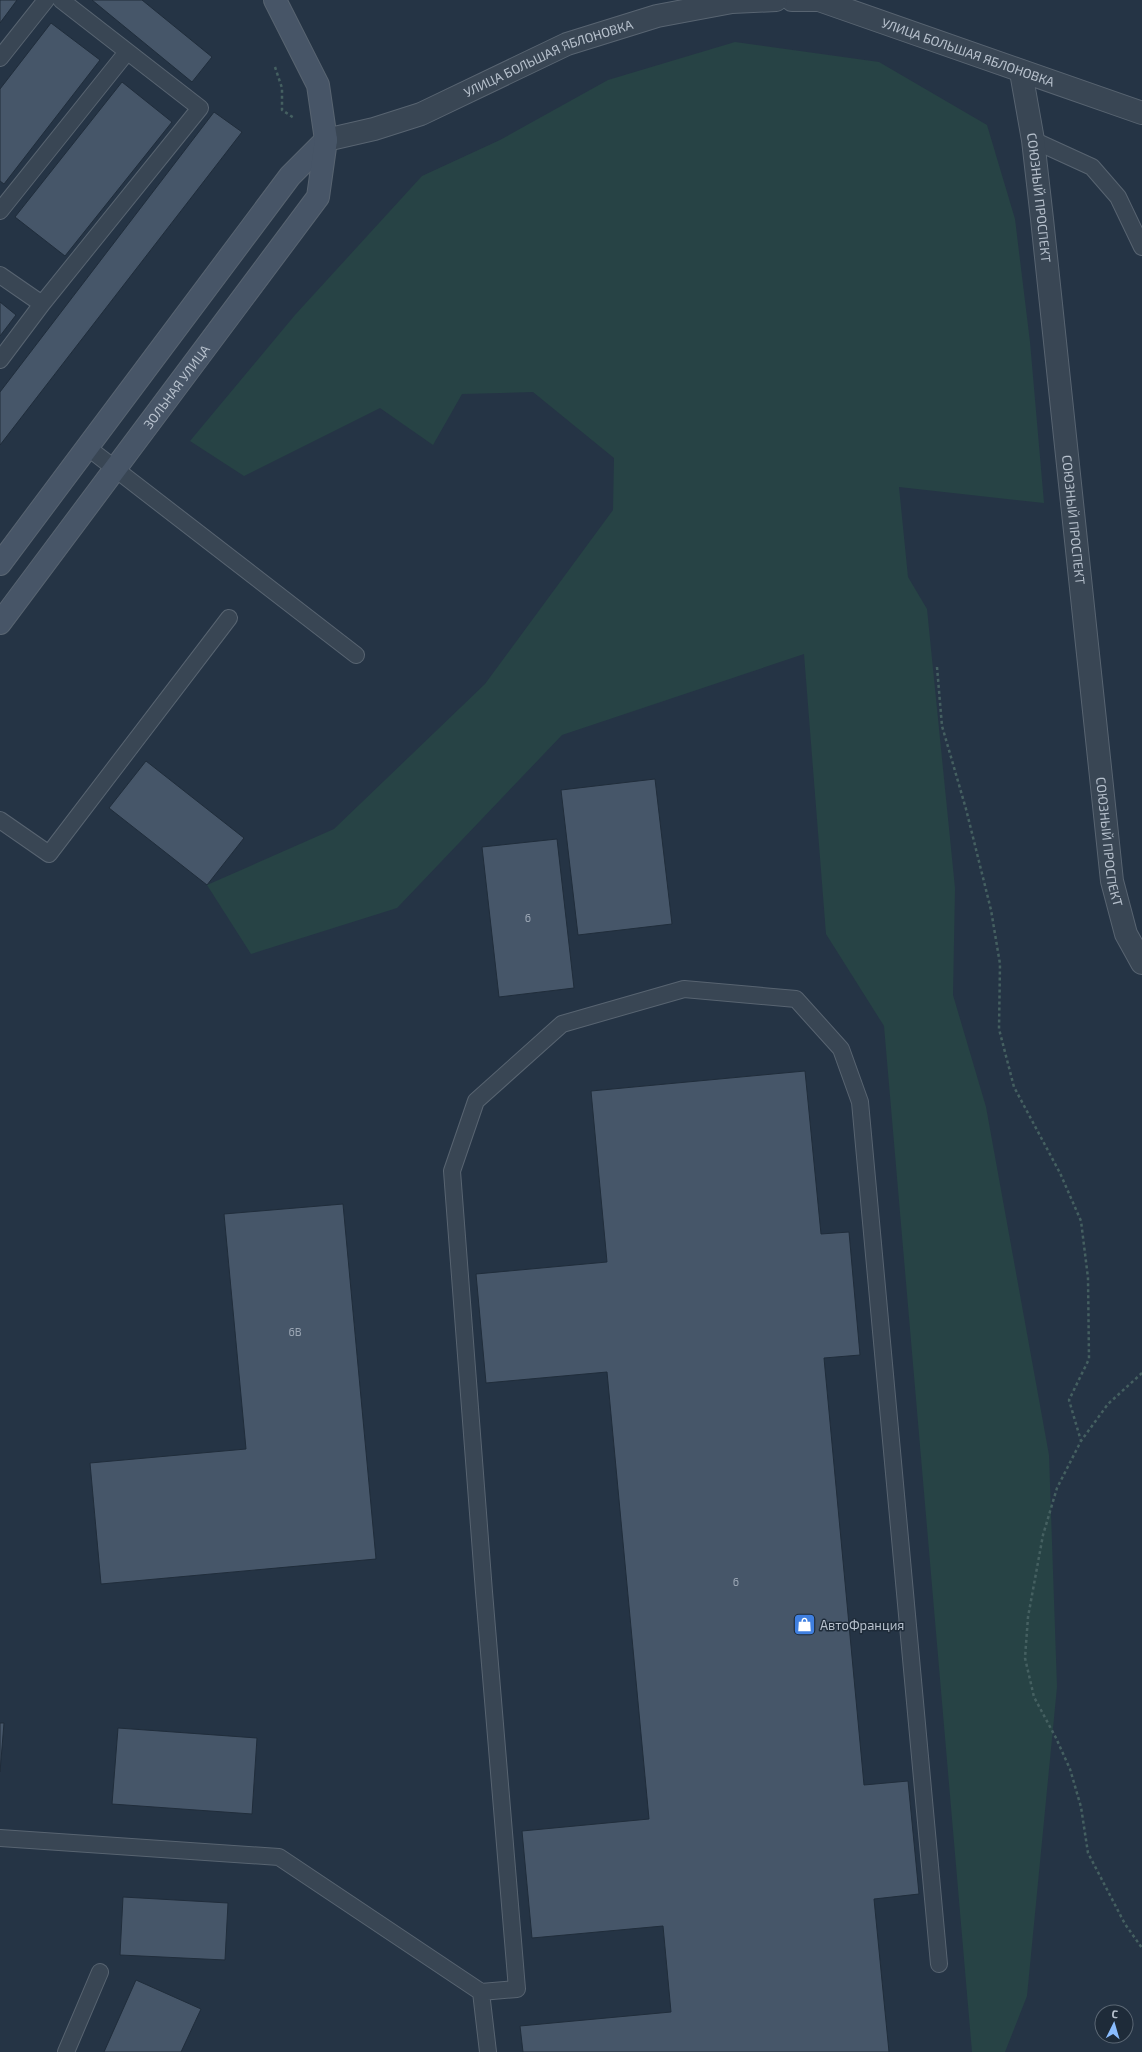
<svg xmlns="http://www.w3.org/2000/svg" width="1142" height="2052" font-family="'Exo 2',sans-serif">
	<rect width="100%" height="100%" fill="#253445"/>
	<path fill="#274345" d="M735,42l144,20 108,63 28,94 15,123 14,161 -145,-16 9,90 19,32 28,279 -2,107 33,112 63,348 8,232 -30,309 -22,56h-33l-88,-1026 -58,-92 -22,-280 -242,81 -165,173 -146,46 -44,-69 127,-56 151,-145 128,-174 1,-52 -81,-66 -71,2 -29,51 -53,-37 -136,68 -54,-35 105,-126 127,-139 78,-36 108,-60z"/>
	<path fill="#465669" stroke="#202d3b" d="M0,0h17l-17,23z
		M92,0h50l70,57 -20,25z
		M51,23l49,37 -96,124 -4,-3v-92z
		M122,82l50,40 -107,134 -50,-39z
		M214,112l28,20 -242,313v-53z
		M0,302l16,13 -16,21z
		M146,761l98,77 -37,47 -98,-77z
		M655,779l17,145 -94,11 -17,-145z
		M557,839l17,149 -75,9 -17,-150z
		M805,1071l16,163 28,-2 11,123 -36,3 40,427 44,-4 11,113 -45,5 15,153h-366l-3,-26 151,-14 -8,-86 -131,12 -10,-107 127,-12 -42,-447 -121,11 -10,-109 131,-12 -16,-171z
		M343,1204l33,355 -275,25 -11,-121 156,-14 -22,-235z
		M0,1723h4l-4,49z
		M118,1728l139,10 -5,76 -140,-10z
		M123,1897l105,6 -3,57 -105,-5z
		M136,1980l65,29 -20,43h-77z"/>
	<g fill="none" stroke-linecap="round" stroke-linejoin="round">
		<defs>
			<path id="lane" d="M0,58l46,-58
				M1033,140l59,27 26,30 24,50
				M0,211l127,-159
				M0,275l42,29
				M0,360l42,-56 158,-196 -139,-108
				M87,447l269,208
				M0,820l49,34 180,-236
				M0,1838l279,19 202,135 7,60
				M481,1992l36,-3 -33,-397 -32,-421 24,-70 86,-77 122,-35 112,10 45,50 19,53 79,862
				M66,2052l34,-80"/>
			<g id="street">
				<path id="s1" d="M792,0h27l323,113"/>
				<path id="s2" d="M1021,72l12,68 9,79 70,662 14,53 16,29"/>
				<path id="s3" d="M326,140l48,-11 47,-15 146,-70 90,-28 75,-14 44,-2"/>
			</g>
			<g id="secondary">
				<path d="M0,564l290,-388 36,-36"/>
				<path id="s4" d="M0,623l318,-426 8,-57 -8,-55 -43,-85"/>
			</g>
		</defs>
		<use href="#lane" stroke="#586471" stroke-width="18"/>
		<use href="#street" stroke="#586471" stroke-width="24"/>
		<use href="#secondary" stroke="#586471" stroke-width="24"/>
		<path stroke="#456061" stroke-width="2.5" stroke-dasharray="3 3" stroke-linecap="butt" d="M275,67l7,21v22l12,8
			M937,667l5,59 24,83 25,101 9,54 -1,65 15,58 46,86 21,48 7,57 1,81 -20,41 12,41
			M1142,1373l-34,31 -27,37 -24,47 -14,47 -15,82 -3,41 9,39 22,41 14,31 11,38 7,46 37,71 17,24"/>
		<use href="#lane" stroke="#394654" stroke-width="16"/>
		<use href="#street" stroke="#394654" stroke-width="22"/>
		<use href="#secondary" stroke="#475567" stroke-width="22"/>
	</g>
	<defs>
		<symbol id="shop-square" viewBox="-11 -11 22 22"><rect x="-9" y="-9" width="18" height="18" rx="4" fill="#3f7fe0" stroke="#1e2b39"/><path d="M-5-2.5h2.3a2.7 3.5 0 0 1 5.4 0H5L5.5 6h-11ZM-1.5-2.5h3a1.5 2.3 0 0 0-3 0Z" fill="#fff"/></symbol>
	</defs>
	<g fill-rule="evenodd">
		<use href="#shop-square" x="792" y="1612" width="25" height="25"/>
	</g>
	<g text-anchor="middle" stroke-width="3" stroke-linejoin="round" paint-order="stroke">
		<g font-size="11" fill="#9ba6b4">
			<text x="528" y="922">6</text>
			<text x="295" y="1336">6В</text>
			<text x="736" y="1586">6</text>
		</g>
		<g font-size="13" fill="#b7c1cd" stroke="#1e2b39">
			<text dy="5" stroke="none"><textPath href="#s1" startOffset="185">УЛИЦА БОЛЬШАЯ ЯБЛОНОВКА</textPath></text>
			<text dy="5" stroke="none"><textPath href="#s3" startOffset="238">УЛИЦА БОЛЬШАЯ ЯБЛОНОВКА</textPath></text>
			<text dy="5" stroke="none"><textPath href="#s2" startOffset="127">СОЮЗНЫЙ ПРОСПЕКТ</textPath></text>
			<text dy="5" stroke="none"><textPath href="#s4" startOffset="295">ЗОЛЬНАЯ УЛИЦА</textPath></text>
			<text dy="5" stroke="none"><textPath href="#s2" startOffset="451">СОЮЗНЫЙ ПРОСПЕКТ</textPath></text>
			<text dy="5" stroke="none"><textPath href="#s2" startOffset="775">СОЮЗНЫЙ ПРОСПЕКТ</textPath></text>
		</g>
		<g font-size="13" fill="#b7c1cd" stroke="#1e2b39" text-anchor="start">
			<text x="820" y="1630">АвтоФранция</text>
		</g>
	</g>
	<g transform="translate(1114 2024) rotate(5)"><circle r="19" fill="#1e2b39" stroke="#5b6774"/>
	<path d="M0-3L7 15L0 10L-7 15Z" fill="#8abdff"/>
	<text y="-6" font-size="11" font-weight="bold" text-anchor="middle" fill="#b7c1cd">С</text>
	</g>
</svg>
